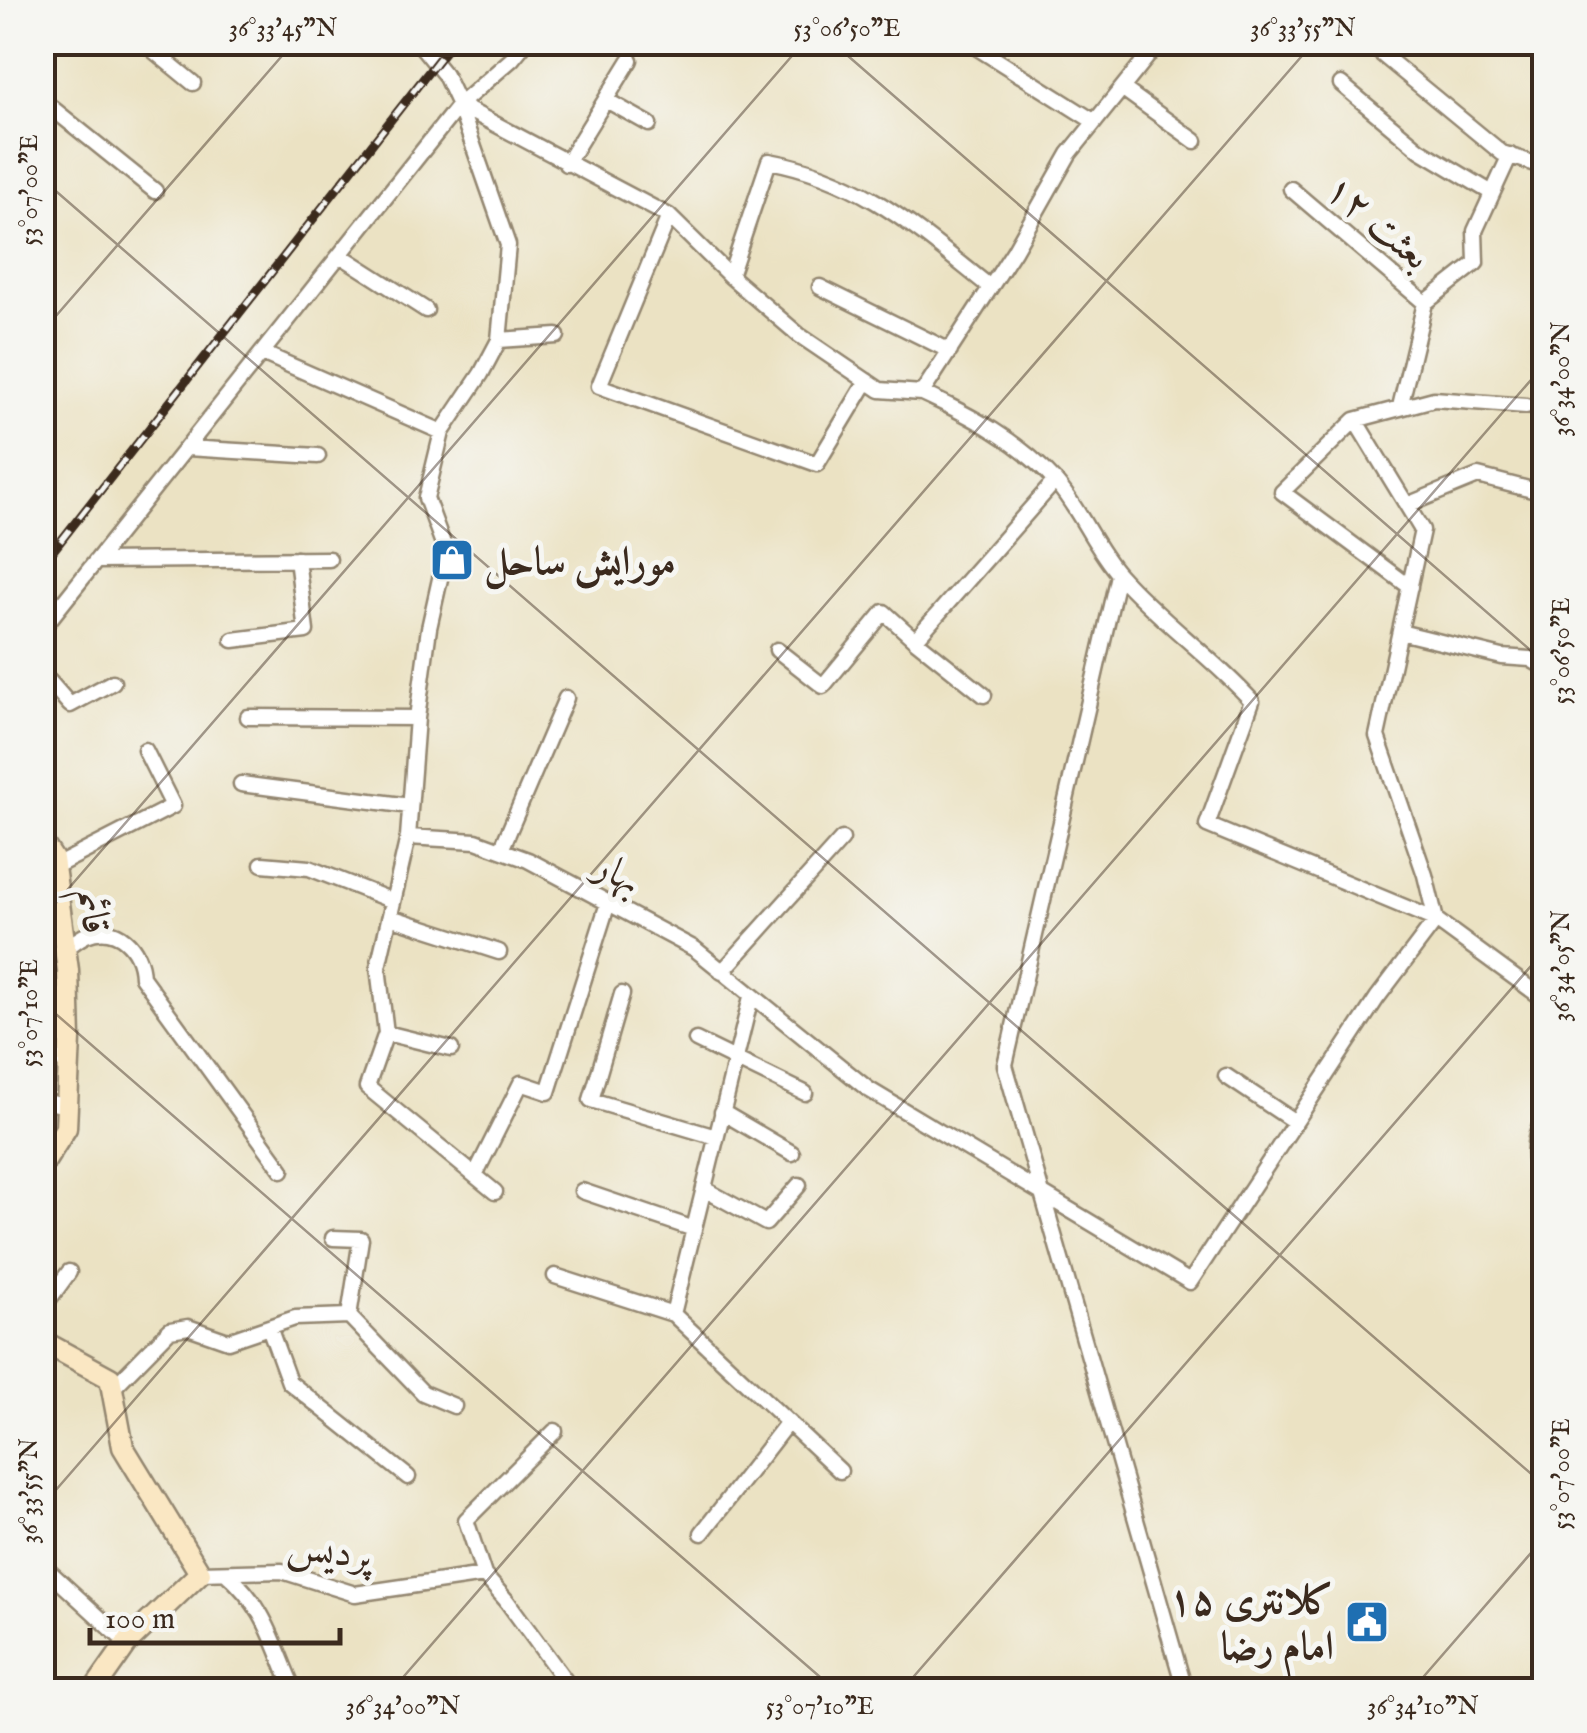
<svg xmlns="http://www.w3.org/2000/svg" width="1587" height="1733" font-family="'IM FELL English',Amiri,serif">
	<rect width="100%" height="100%" fill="#f6f6f2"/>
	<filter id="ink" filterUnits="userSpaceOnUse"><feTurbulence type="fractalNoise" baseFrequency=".01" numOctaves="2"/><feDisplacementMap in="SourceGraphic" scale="20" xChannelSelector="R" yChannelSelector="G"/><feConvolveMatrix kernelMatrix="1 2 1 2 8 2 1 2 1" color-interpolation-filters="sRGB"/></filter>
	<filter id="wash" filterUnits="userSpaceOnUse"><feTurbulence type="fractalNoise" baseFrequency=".0048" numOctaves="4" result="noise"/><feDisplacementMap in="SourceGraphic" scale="40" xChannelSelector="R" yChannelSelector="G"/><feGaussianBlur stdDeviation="2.25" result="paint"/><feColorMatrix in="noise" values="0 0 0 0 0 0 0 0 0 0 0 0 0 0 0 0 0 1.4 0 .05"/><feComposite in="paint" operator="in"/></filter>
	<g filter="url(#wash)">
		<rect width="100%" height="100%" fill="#ebe2c3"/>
	</g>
	<g filter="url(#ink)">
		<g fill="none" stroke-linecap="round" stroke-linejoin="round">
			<defs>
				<path id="street" d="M143,42l50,41
					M418,42l27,33 14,30 49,140 -9,95 58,-4
					M968,42l127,80
					M1367,42l135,111 42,14
					M1341,84l79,66 72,43
					M1122,88l73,53
					M42,100l113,91
					M606,100l43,24
					M459,105l210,111 61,60 69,59 81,55 42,3 92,-142 55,-97 90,-112
					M566,164l64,-104
					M1291,189l134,114 51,-40 -1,-32 35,-76
					M669,216l-70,170 218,78 50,-83
					M340,255l86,55
					M730,276l39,-115c94,17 149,69 221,126
					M820,287l130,64
					M262,353l180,79
					M922,393c48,22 97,48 133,88 25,28 39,66 64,94 41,46 92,81 133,126l-45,124 229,95 108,79
					M1400,407l25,-104
					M187,448l131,8
					M1407,505l71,-29 66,17
					M96,561l233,-2
					M1118,575l-113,490 180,625
					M1410,587l-128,-95 73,-72 79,-21 92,7
					M42,629l417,-524 53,-46 14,-17
					M1400,632l102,25 28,2 14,8
					M233,640l73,-9 -9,-72
					M915,640l69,55
					M777,650l46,36 61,-74 31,28 140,-159
					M42,673l28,32 43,-23
					M248,717l169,1
					M241,784l169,22
					M1543,833h1
					M408,837l68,4 52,19 167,89 173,140 322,193 187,-284 59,-78 -11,-45 -48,-139 45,-206 -67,-110
					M501,850l65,-152
					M262,864l47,4 84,33
					M54,867l119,-61 -28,-56
					M390,917l109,35
					M65,949c6,-4 14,-11 21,-14 31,-13 55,13 56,42l140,193
					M722,972l120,-133
					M622,994l-31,106 125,37
					M386,1033l65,16
					M696,1040l109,53
					M42,1057l27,4
					M1226,1076l69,46
					M42,1101l25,5
					M722,1112l70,41
					M1544,1118c-13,23 -12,47 0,70
					M475,1175l46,-92 27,9 60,-189
					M704,1189l62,34 33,-38
					M582,1191l112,38
					M495,1192l-128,-105 19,-54 -8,-66 30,-130 9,-119 12,-90 17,-76 -20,-54 16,-66 39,-58 18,-34
					M333,1238l28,1 -12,77
					M555,1276l118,38 78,-317
					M42,1309l27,-37
					M673,1314l167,157
					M269,1327l20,55 119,95
					M112,1389l58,-59 18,-3 40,14 67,-23 54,-2 74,77 31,13
					M702,1533l86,-111
					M42,1565l85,78
					M200,1573l82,-2 73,23 129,-19 22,25 66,90
					M226,1573c42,37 46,69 68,117
					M484,1575l-18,-55 89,-89"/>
				<path id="secondary" d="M42,842l11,17 15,111 2,69 -4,89 -24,38
					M42,1341l68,37 13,69 77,126 -73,70 -33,47"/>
			</defs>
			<use href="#street" stroke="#938670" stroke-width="19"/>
			<use href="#secondary" stroke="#938670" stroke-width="25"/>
			<use href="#street" stroke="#fff" stroke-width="14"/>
			<use href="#secondary" stroke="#fae7c3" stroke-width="20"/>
			<defs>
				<path id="rail" d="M42,565l410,-523"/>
			</defs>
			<use href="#rail" stroke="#3b2a1e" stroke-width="9"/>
			<use href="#rail" stroke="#f6f6f2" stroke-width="5" stroke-dasharray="15" stroke-linecap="butt"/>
		</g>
	</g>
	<path fill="none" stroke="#3b2a1e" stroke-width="2.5" stroke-opacity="0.45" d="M832,42l712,620M42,179l1502,1306M42,332l252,-290M42,919l762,-877M42,1002l793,688M42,1506l1272,-1464M392,1690l1152,-1325M902,1690l642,-739M1412,1690l132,-152"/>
	<defs>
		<symbol id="shop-square" viewBox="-11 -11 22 22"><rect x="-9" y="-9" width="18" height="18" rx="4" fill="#1f6fb2" stroke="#f6f6f2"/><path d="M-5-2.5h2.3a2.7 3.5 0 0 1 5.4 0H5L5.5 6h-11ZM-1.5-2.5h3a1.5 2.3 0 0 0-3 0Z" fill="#fff"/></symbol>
		<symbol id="civic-square" viewBox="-11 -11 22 22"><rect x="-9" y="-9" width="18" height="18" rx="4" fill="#1f6fb2" stroke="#f6f6f2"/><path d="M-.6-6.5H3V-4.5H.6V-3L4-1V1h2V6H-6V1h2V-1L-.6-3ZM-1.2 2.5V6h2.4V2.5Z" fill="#fff"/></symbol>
	</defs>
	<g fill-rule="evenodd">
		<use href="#shop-square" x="427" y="535" width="50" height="50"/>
		<use href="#civic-square" x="1342" y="1597" width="50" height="50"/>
	</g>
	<g text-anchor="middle" stroke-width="10" stroke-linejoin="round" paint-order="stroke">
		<g font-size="40" fill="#3b2a1e" stroke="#f6f6f2">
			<text transform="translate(1379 221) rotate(40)" y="14">بعثت ۱۲</text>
			<text transform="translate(619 872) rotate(28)" y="14">بهار</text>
			<text transform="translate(95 911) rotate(82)" y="14">قائم</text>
			<text transform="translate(330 1549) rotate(9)" y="14">پرديس</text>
		</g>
		<g font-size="40" font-weight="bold" fill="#3b2a1e" stroke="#f6f6f2" text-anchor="start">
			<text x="484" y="574">مورایش ساحل</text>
			<text x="1334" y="1613" text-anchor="end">کلانتری ۱۵<tspan x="1334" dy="46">امام رضا</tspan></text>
		</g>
	</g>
	<rect width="1587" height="1733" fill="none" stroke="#f6f6f2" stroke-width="110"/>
	<path d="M90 1628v15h250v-15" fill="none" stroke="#3b2a1e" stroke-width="5"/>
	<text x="105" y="1628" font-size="30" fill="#3b2a1e" stroke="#f6f6f2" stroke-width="8" paint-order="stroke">100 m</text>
	<rect x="55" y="55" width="1477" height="1623" fill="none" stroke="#3b2a1e" stroke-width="4"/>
	<g font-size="25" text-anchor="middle" fill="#3b2a1e">
		<text x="283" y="36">36°33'45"N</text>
		<text x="847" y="36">53°06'50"E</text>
		<text x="1303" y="36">36°33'55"N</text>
		<text transform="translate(28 190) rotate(-90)" y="9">53°07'00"E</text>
		<text transform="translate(1560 379) rotate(-90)" y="9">36°34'00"N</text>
		<text transform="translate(1560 651) rotate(-90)" y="9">53°06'50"E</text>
		<text transform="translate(1560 966) rotate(-90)" y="9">36°34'05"N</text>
		<text transform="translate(28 1013) rotate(-90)" y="9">53°07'10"E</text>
		<text transform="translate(1560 1474) rotate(-90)" y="9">53°07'00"E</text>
		<text transform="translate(28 1491) rotate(-90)" y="9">36°33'55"N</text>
		<text x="403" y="1714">36°34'00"N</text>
		<text x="820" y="1714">53°07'10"E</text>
		<text x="1423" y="1714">36°34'10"N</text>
	</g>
</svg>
